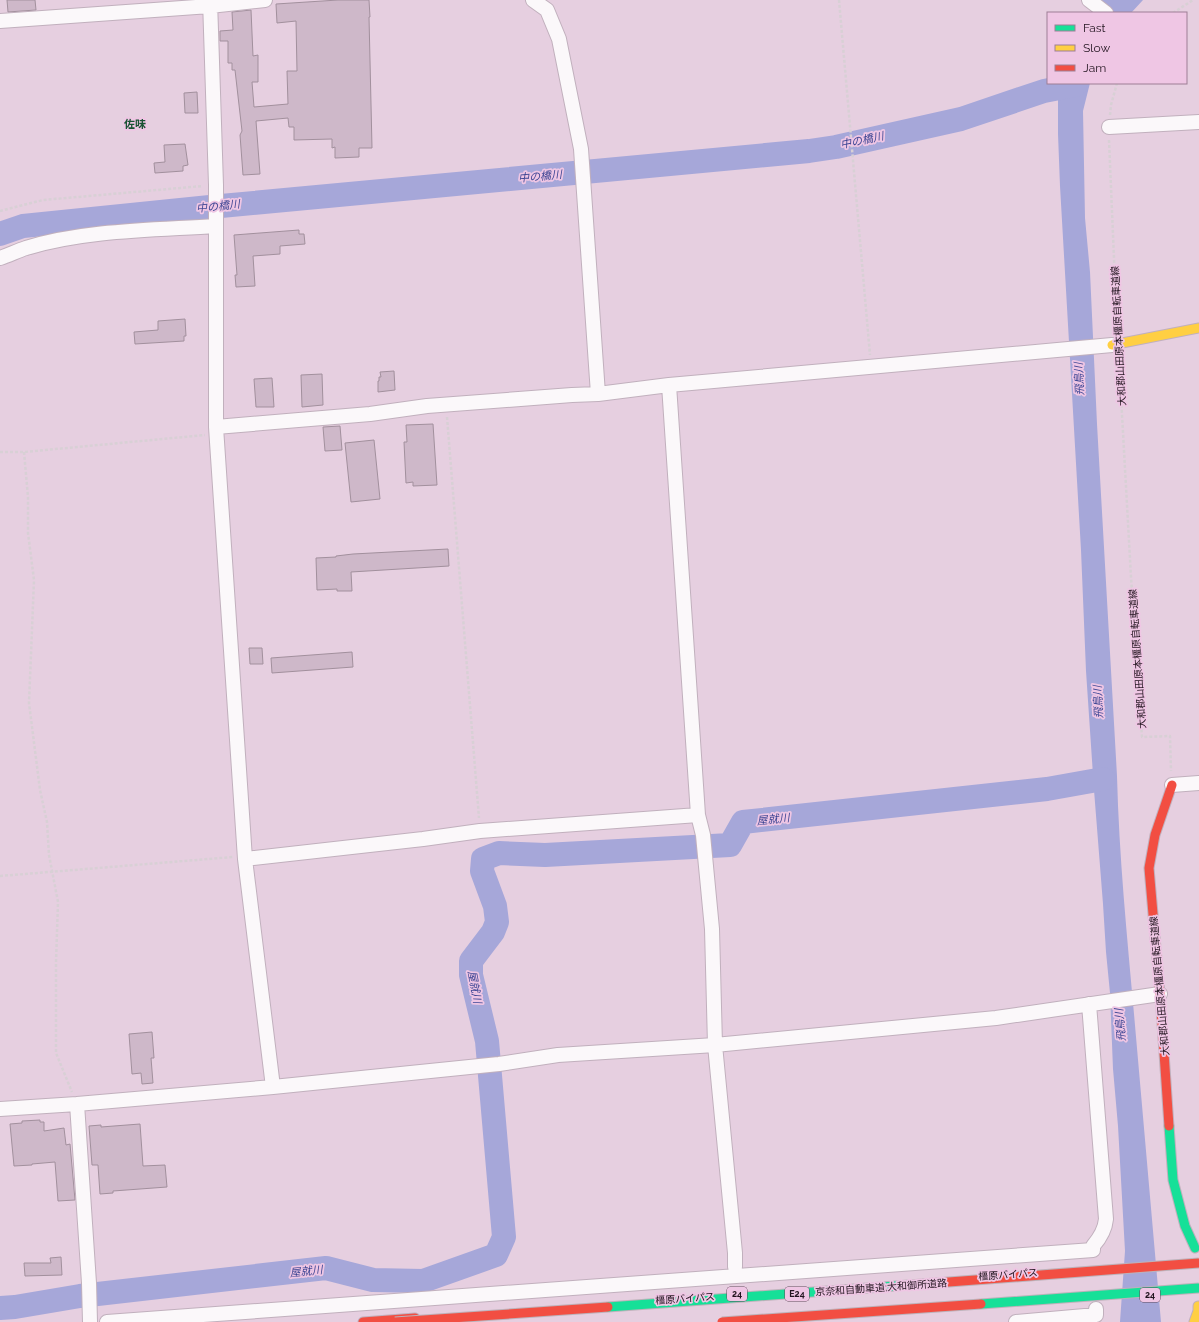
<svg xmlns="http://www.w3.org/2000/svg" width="1199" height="1322" font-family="Raleway,'Noto Sans JP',sans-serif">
	<rect width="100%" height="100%" fill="#e6cfe0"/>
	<path fill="#a6a7d9" d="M1100,0h43l-12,13h-39z
		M1058,83h32l-7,28 2,107 5,54 7,152 20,352c2,80 10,159 17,238 9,103 18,205 27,308h-41l5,-71 -7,-125 -5,-57 -3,-76 -4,-41 -3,-48 -9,-114 -8,-119 -5,-121 -21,-364 -2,-52z"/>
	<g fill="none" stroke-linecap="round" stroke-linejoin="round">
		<path stroke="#a6a7d9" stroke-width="24" d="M0,234l23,-8 187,-19 599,-56 27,-4 125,-28 83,-28 31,-6
			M0,1308l15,-1 65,-11 246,-28 47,12 50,1 73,-26 8,-18 -17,-196 -16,-66v-14l22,-29 4,-10 -2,-16 -13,-35 1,-12 16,-6 46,2 185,-10 13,-23 304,-33 56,-10"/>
	</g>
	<path fill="#ceb8c9" stroke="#a2909d" d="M7,0h28l1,10 -28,2z
		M338,0h31l1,17h-1l3,131h-13v9l-24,1v-11l-3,1v-9l-38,1v-13h-5l-1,-9 -32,3 4,53 -17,1 -3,-40 2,-4 -7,-61h-3v-7h-4v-22h-8v-10l13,-1 -1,-18 19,-2 2,46 5,-1v27h-6l2,25 34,-3 -1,-33h10l-1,-50 -19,2 -1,-19z
		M197,92l1,21h-13l-1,-20z
		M185,144l3,21 -5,1v5l-28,2 -1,-10 11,-1 -1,-17z
		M299,230v4h5l1,10 -25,2v8l-27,2 2,30 -19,1 -1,-12h2l-3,-40z
		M185,319l1,17h-2v5l-49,3 -1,-12 24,-2v-9z
		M394,371l1,19 -17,2v-11h1v-4h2l-1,-5z
		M322,374l1,31 -21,2 -1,-32z
		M272,378l2,29h-18l-2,-28z
		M433,424l4,61 -24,1v-4l-7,1 -2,-41h3l-1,-17z
		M340,426l2,24 -17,1 -2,-24z
		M374,440l6,59 -29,3 -6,-59z
		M448,549l1,17 -98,6 1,19h-15v-2l-20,1 -1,-32 20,-1v-1l17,-2z
		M249,648h13l1,16h-13z
		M352,652l1,15 -81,6 -1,-15z
		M152,1032l2,26h-3l2,25 -11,1 -1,-11 -9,1 -3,-40z
		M40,1120v2h4v9l20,-3 2,17 4,-1 5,56 -17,1 -3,-39 -23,2v1l-18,1 -4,-42 12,-1v-2z
		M140,1124l3,42 22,-1 2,22 -54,4v2l-13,1 -2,-29h-6l-3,-39 12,-1v2z
		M61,1257l1,18 -37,1 -1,-13h27l-1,-5z"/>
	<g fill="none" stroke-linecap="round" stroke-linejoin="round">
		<defs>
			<path id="street" d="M210,0l6,185v242l29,432 28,228
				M533,0l14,10 12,29 22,110 17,245
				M1089,0l17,13
				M0,21l210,-15 55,-6
				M1109,127l90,-5
				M0,258c9,-3 17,-7 26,-10 59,-18 128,-18 189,-22
				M669,385l29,430 5,20 9,94 3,116 20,208v14
				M216,427l154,-13 57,-8 145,-11 26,-1 71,-9 443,-40
				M1172,785l27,-2
				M245,859l178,-20 57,-8 218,-16
				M77,1104l12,179 1,39
				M0,1109l77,-5 196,-17 226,-23 59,-9 157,-10 281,-27 164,-24
				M107,1322l986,-72v-4c7,-8 12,-16 13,-27l-17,-215
				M1016,1322l80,-7v-6"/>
			<path id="fast" d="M1169,1126l4,54 12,46 10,22"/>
			<path id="slow" d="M1112,345l87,-17
				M1194,1322l4,-11v-5"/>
			<path id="jam" d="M1169,1126l-9,-132 -11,-126 6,-33 17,-50
				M363,1322l52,-4"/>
		</defs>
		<use href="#street" stroke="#c1b0bd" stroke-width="16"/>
		<use href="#fast" stroke="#c1b0bd" stroke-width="11"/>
		<use href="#slow" stroke="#c1b0bd" stroke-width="11"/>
		<use href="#jam" stroke="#c1b0bd" stroke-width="11"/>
		<path stroke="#d8d0d5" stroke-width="2.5" stroke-dasharray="3 2" stroke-linecap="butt" d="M839,0l31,355
			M1173,13l20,-13
			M1110,115l1,-10 6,-22
			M1109,140l8,189
			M0,211l43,-11 160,-14
			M1119,360l12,217 11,160 28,-1 1,35
			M447,417l32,401
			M0,452h24l181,-17
			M24,452l4,45v36l6,47 -5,123 11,87 7,32 2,33 9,47 -2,60v91l16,39
			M0,876l233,-19"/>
		<use href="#street" stroke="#fbf8fa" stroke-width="14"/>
		<use href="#fast" stroke="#16e098" stroke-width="9"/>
		<use href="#slow" stroke="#ffcf43" stroke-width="9"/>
		<use href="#jam" stroke="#f24e42" stroke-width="9"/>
		<defs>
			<path id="fast-bridge" d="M981,1304l218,-16
				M608,1307l301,-22"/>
			<path id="jam-bridge" d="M909,1285l290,-22
				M395,1322l213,-15
				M722,1322l259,-18"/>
		</defs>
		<use href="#fast-bridge" stroke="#bdb2ba" stroke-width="11" stroke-linecap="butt"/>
		<use href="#jam-bridge" stroke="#bdb2ba" stroke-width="11" stroke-linecap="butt"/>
		<use href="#fast-bridge" stroke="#16e098" stroke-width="9"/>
		<use href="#jam-bridge" stroke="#f24e42" stroke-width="9"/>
	</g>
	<g text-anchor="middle" stroke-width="3.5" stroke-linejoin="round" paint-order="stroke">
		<g fill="#efc6e4" stroke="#60495a" stroke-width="1">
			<rect x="727" y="1287" width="20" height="14" rx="3"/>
			<rect x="785" y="1287" width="24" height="14" rx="3"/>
			<rect x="1140" y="1288" width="20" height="14" rx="3"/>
		</g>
		<g font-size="9" font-weight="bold" fill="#22141f">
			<text x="737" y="1297">24</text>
			<text x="797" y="1297">E24</text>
			<text x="1150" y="1298">24</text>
		</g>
		<g font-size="10" fill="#22141f" stroke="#efc6e4">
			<text transform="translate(1118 336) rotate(-93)" y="4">大和郡山田原本橿原自転車道線</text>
			<text transform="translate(1137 659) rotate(-94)" y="4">大和郡山田原本橿原自転車道線</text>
			<text transform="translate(1159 986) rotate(-95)" y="4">大和郡山田原本橿原自転車道線</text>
			<text transform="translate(1008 1274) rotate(-4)" y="4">橿原バイパス</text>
			<text transform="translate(881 1287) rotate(-4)" y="4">京奈和自動車道;大和御所道路</text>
			<text transform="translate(685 1298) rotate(-4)" y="4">橿原バイパス</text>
		</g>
		<g font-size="11" font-weight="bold" fill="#195333" stroke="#efc6e4">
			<text x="135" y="128">佐味</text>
		</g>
		<g font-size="11" font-style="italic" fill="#3f4794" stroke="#efc6e4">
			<text transform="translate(862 140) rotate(-12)" y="4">中の橋川</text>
			<text transform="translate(540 176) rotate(-5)" y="4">中の橋川</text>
			<text transform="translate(218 206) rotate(-6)" y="4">中の橋川</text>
			<text transform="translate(1079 379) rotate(-93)" y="4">飛鳥川</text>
			<text transform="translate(1098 702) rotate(-93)" y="4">飛鳥川</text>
			<text transform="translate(773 819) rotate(-6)" y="4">屋就川</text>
			<text transform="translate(475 987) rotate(79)" y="4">屋就川</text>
			<text transform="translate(1120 1025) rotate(-95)" y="4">飛鳥川</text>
			<text transform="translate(306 1271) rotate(-6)" y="4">屋就川</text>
		</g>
	</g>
	<rect x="1047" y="12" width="140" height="72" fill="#efc6e4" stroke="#9d7f95"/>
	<rect x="1055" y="25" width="20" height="6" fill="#16e098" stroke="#9d7f95"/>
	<text x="1083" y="32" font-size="12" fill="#22141f">Fast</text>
	<rect x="1055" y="45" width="20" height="6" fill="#ffcf43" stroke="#9d7f95"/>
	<text x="1083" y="52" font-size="12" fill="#22141f">Slow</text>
	<rect x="1055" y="65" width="20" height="6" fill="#f24e42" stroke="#9d7f95"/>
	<text x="1083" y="72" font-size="12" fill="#22141f">Jam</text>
</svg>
